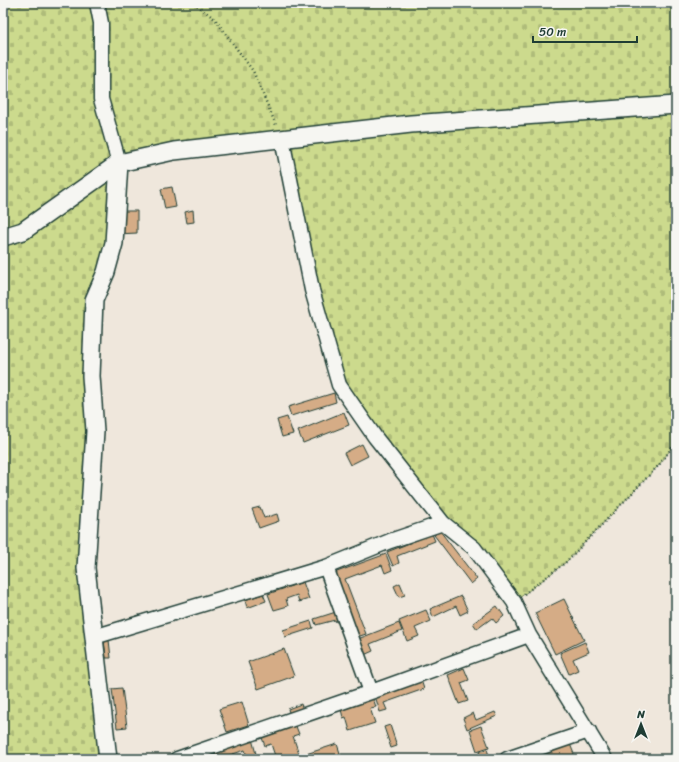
<svg xmlns="http://www.w3.org/2000/svg" width="679" height="762" font-family="Sriracha,sans-serif">
	<defs>
		<pattern id="cemetery-stones" width="16" height="16" patternUnits="userSpaceOnUse"><rect width="16" height="16" fill="#ccda8d"/><path d="M2 7V4a2 2 0 0 1 4 0v3zM10 15v-3a2 2 0 0 1 4 0v3z" fill="#afbc7a"/></pattern>
	</defs>
	<rect width="100%" height="100%" fill="#efe7dc"/>
	<filter id="ink" filterUnits="userSpaceOnUse"><feTurbulence type="fractalNoise" baseFrequency=".025" numOctaves="2"/><feDisplacementMap in="SourceGraphic" scale="8" xChannelSelector="R" yChannelSelector="G"/><feConvolveMatrix kernelMatrix="1 2 1 2 8 2 1 2 1" color-interpolation-filters="sRGB"/></filter>
	<g filter="url(#ink)">
		<path fill="url(#cemetery-stones)" stroke="#768c60" d="M3,3h673v439l-17,23 -93,97 -52,40 -71,-79 -104,-138 -57,-246 -163,24 -5,80 -20,57 -5,215 19,244h-105z"/>
		<path fill="#d5ac86" stroke="#1f3d34" d="M172,187l4,20 -11,2 -4,-20z
			M193,210l1,12 -7,1 -2,-11z
			M118,211h19v22l-19,1z
			M334,393l2,9 -45,14 -3,-9z
			M344,412l5,13 -46,18 -5,-12z
			M287,417l6,17 -11,3 -5,-17z
			M362,444l6,12 -18,9 -6,-12z
			M260,507l4,11 13,-4 2,7 -20,7 -7,-19z
			M440,531l37,48 -6,5 -37,-49z
			M432,534l3,7 -38,15 2,7 -6,3 -6,-14z
			M386,554l6,16 -7,3 -3,-8 -37,14 21,55 -9,3 -23,-64z
			M303,582l6,17 -10,3 -2,-7 -11,4 2,7 -14,4 -6,-16z
			M400,583l5,12 -6,2 -5,-11z
			M263,594l3,7 -19,7 -2,-8z
			M461,596l7,15 -8,4 -4,-9 -23,11 -3,-8z
			M564,599l20,41 -29,14 -20,-41z
			M497,606l7,10 -8,7 -4,-5 -15,11 -4,-6z
			M426,610l5,11 -16,7 4,8 -12,5 -8,-20z
			M339,611l3,10 -6,1 -1,-2 -19,5 -2,-6z
			M311,621l2,7 -28,9 -2,-7z
			M399,623l3,8 -32,13 3,7 -9,4 -6,-16z
			M104,640h5l2,18h-5z
			M585,642l4,10 -16,7 5,11 -9,4 -9,-21z
			M284,649l10,27 -36,13 -10,-27z
			M464,668l5,12 -8,3 7,18 -9,3 -11,-29z
			M421,680l3,9 -40,14 3,7 -7,2 -5,-16z
			M122,688l5,39 -10,1 -5,-39z
			M373,698l3,9 -6,1 5,15 -25,8 -4,-14 -3,1 -2,-9z
			M242,702l7,23 -22,7 -8,-23z
			M301,704l3,8 -14,4 -2,-7z
			M495,712l2,4 -30,13 -4,-11 10,-5 3,7z
			M295,724l4,10 -6,2 6,18 -7,2 1,3h-17l-5,-15 -6,2 -4,-11z
			M390,725l7,21 -6,2 -7,-21z
			M481,726l8,21 -12,4 -7,-21z
			M252,739l4,15 -9,3 -2,-7 -21,7 1,2h-9l-2,-8z
			M337,744l5,15h-7l-1,-2 -7,2h-20l-1,-5z
			M570,744l6,15h-10l-2,-4 -11,4h-24z
			M487,749l2,7 6,-2 2,5h-16l-2,-7z"/>
		<g fill="none" stroke-linecap="round" stroke-linejoin="round">
			<defs>
				<path id="minor" d="M97,3l4,20v76l18,64
					M282,139l30,151 27,95 36,52 68,86 31,25 40,54 15,33 76,124
					M326,567l45,125
					M94,637l232,-70 64,-26 53,-18
					M177,759l194,-67 158,-57
					M507,759l82,-28"/>
				<path id="tertiary" d="M3,237l20,-6 96,-68 55,-12 237,-27 265,-19
					M108,759l-22,-191 9,-137 -4,-55 3,-76 12,-28 8,-29 5,-80"/>
			</defs>
			<use href="#minor" stroke="#1f3d34" stroke-width="17"/>
			<use href="#tertiary" stroke="#1f3d34" stroke-width="20"/>
			<path stroke="#1f3d34" stroke-width="2.5" stroke-dasharray="1 3" stroke-linecap="butt" d="M194,3l21,16 38,52 23,54
				M524,594l42,-32 93,-97 17,-23"/>
			<use href="#minor" stroke="#f6f6f2" stroke-width="14"/>
			<use href="#tertiary" stroke="#f6f6f2" stroke-width="17"/>
		</g>
	</g>
	<rect width="679" height="762" fill="none" stroke="#f6f6f2" stroke-width="16"/>
	<rect x="8" y="8" width="663" height="746" fill="none" stroke="#1f3d34" stroke-width="1.5" filter="url(#ink)"/>
	<g transform="translate(641 724)" stroke="#f6f6f2" stroke-width="3" paint-order="stroke">
	<path d="M0-3L7 15L0 10L-7 15Z" fill="#1f3d34"/>
	<text y="-6" font-size="11" font-weight="bold" text-anchor="middle" fill="#1f3d34">N</text>
	</g>
	<path d="M533 36v6h104v-6" fill="none" stroke="#1f3d34" stroke-width="2"/>
	<text x="539" y="36" font-size="12" fill="#1f3d34" stroke="#f6f6f2" stroke-width="3" paint-order="stroke">50 m</text>
</svg>
